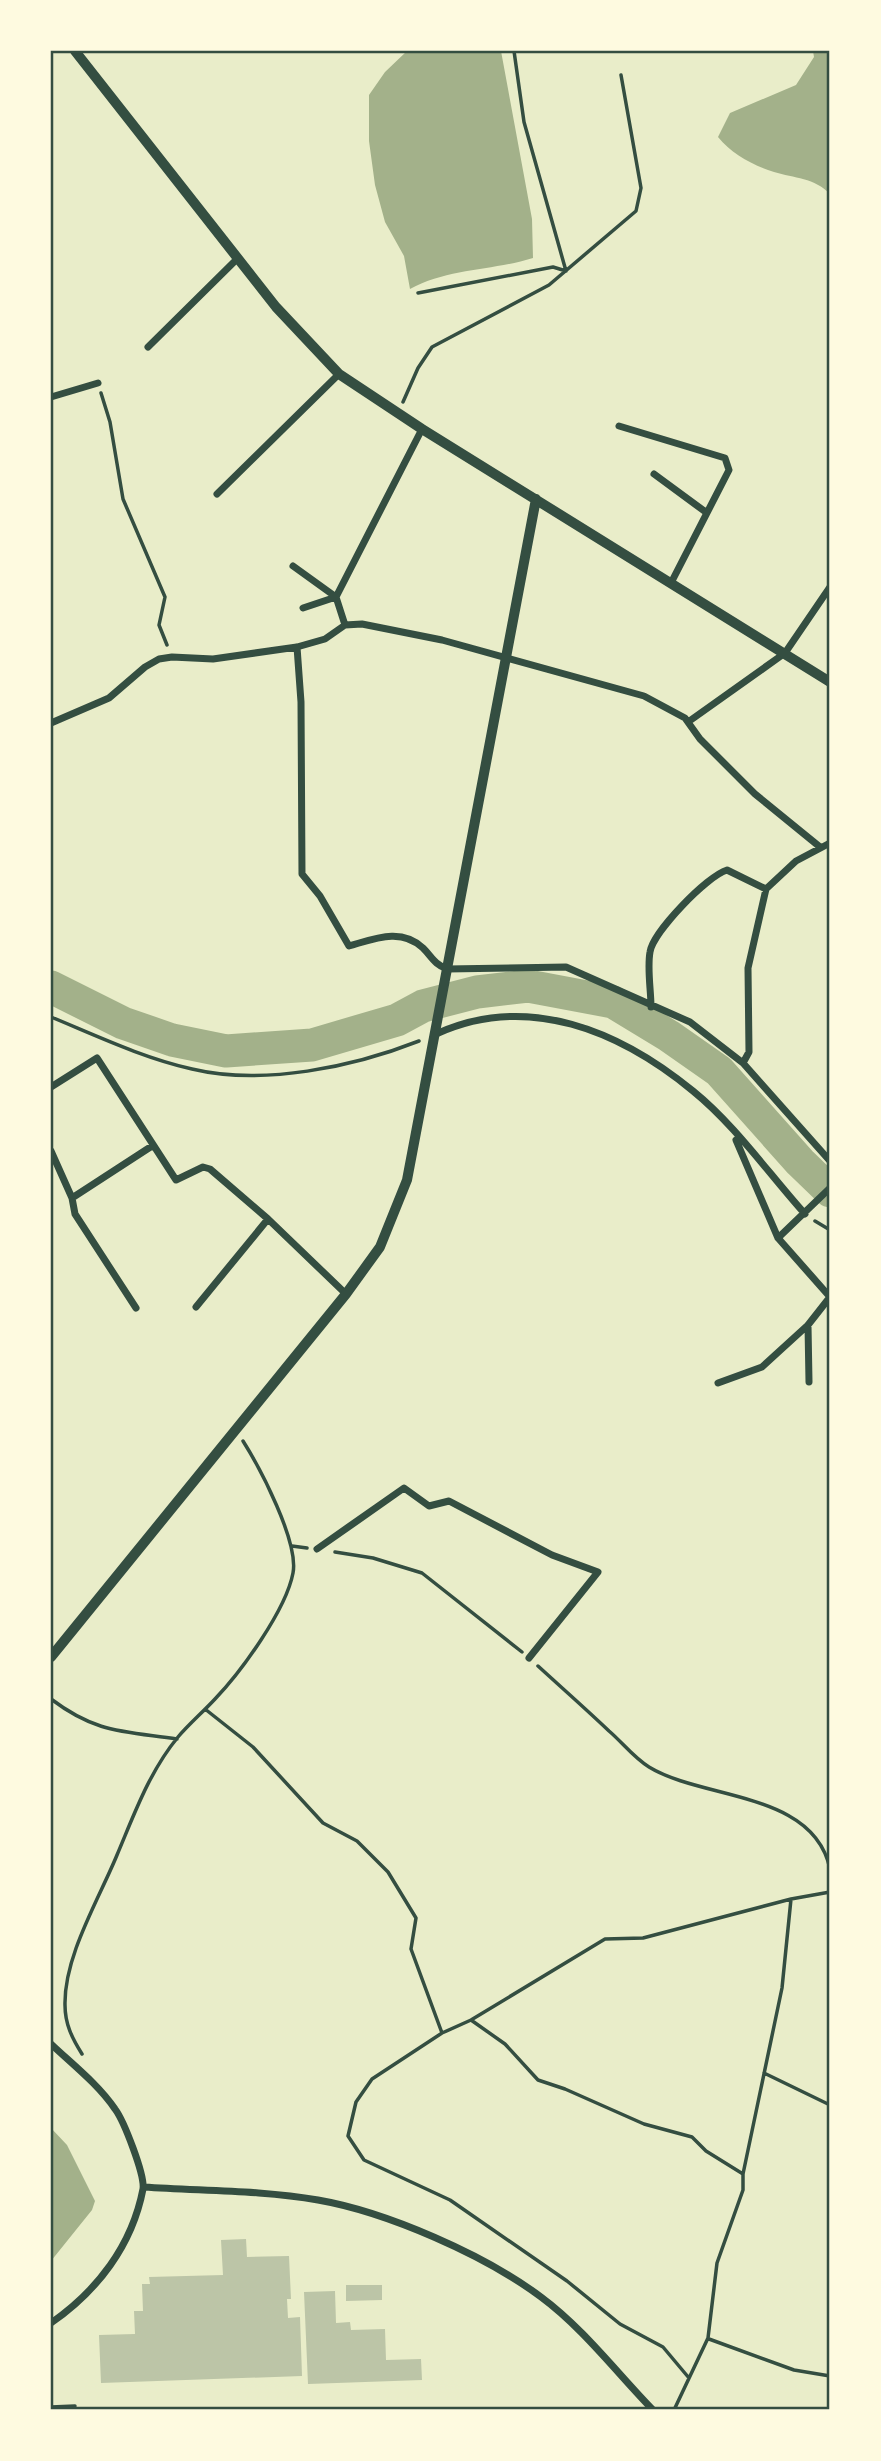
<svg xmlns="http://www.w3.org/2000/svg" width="881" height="2461" font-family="Roboto,sans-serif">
	<rect width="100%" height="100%" fill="#e9edc9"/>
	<path fill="#a3b18a" d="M407,51h94l31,168 1,39c-41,13 -84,10 -123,31l-6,-33 -19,-34 -10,-37 -6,-44v-46l16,-23z
		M813,51h17v143c-15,-16 -36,-16 -56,-22 -22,-7 -42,-18 -56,-35l12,-24 66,-28 18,-28z
		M51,2128l16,17 28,56 -3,9 -41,51z"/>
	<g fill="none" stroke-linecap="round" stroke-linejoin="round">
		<path stroke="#a3b18a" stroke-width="33" d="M51,987l72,36 49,17 54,11 86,-6 85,-25 26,-14 54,-14 51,-6 85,16 56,34 50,35 81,91 30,29"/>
	</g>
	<path fill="#bcc5a7" d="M246,2239l1,18 42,-1 2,43h-4l1,19 12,-1 2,59 -201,7 -2,-48 36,-1 -1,-23h9l-1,-27h8l-1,-7 74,-2 -2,-35z
		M346,2285h36v15l-36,1z
		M335,2291l1,32 14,-1 1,8 34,-1 1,31 35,-1 1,21 -114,4 -4,-92z"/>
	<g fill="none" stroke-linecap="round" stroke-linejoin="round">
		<path stroke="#344e41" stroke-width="3.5" d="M514,51l10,71 42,149
			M418,293l135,-26 13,4
			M101,393l9,29 13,77 42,98 -6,28 8,20
			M403,402l15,-34 14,-21 117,-62 87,-74 5,-23 -20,-113
			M51,1017c46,19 92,41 141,52 71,17 161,-2 227,-28
			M815,1221l15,9
			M292,1546l15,2
			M335,1552l38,6 49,15 100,79
			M538,1666c24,22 48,43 71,65 13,11 25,27 40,36 54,33 165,24 181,102
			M51,1699c45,34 71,32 126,40
			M205,1709l48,38 70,76 34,18 31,31 28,46 -5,31 31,84
			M471,2020l34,24 33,36 27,9 79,35 48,13 14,14 37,23
			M82,2054c-10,-16 -17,-30 -17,-49 -1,-49 34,-106 52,-150 17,-40 32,-83 61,-118 11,-13 25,-25 37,-38 26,-27 71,-89 78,-126 6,-31 -33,-105 -50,-132
			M764,2073l66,32
			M709,2339l85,31 36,6
			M689,2378l-26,-31 -43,-23 -53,-43 -117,-81 -86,-40 -16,-24 8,-34 16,-23 70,-46 29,-13 134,-81 38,-1 148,-39
			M674,2410l34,-72 9,-75 26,-73v-16l39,-186 9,-89 39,-7"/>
		<path stroke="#344e41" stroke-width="3.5" d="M51,2407l24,-1"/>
		<path stroke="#344e41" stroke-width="7" d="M148,347l89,-88
			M51,397l47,-14
			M619,426l106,32 4,12 -58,113
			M654,474l53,39
			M217,494l122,-120
			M293,566l43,31
			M303,608l33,-11
			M345,625l-9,-28 86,-168
			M297,647l4,55 1,172 18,22 29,50c25,-7 52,-19 74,2 9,9 11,16 24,21l119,-2 124,55 53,41 87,98
			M688,722l97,-69 45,-66
			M51,723l58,-25 36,-31 14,-8 13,-2 41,2 84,-12 28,-8 20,-14 17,-1 80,16 202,56 41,22 15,21 55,55 65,53
			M651,1007c0,-17 -4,-38 -1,-55 3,-20 57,-76 77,-82l39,19
			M436,1034c92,-42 184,-3 257,57 42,34 76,83 112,123
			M743,1063l6,-11 -1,-84 18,-79 30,-28 34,-18
			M51,1087l46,-29 79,122 27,-13 7,2 58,50 78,75
			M736,1140l42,98 52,59
			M51,1151l21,47 80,-52
			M72,1198l3,16 61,94
			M778,1238l52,-50
			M196,1307l72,-88
			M808,1325l1,57
			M718,1383l44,-16 46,-42 22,-28
			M317,1549l87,-61 25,18 20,-5 103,54 46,17 -69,86
			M51,2044c21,20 47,40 64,65 9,12 30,66 28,80 -11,57 -46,102 -92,134
			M144,2187c58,4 117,3 174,13 69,12 167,55 223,97 42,31 76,76 112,113"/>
		<path stroke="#344e41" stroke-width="10" d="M75,51l201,256 63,67 83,55 408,253
			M51,1657l295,-363 34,-47 27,-67 129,-681"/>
	</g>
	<rect width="881" height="2461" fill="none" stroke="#fefae0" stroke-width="105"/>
	<rect x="52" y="52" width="776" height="2356" fill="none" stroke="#344e41" stroke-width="2.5"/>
</svg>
